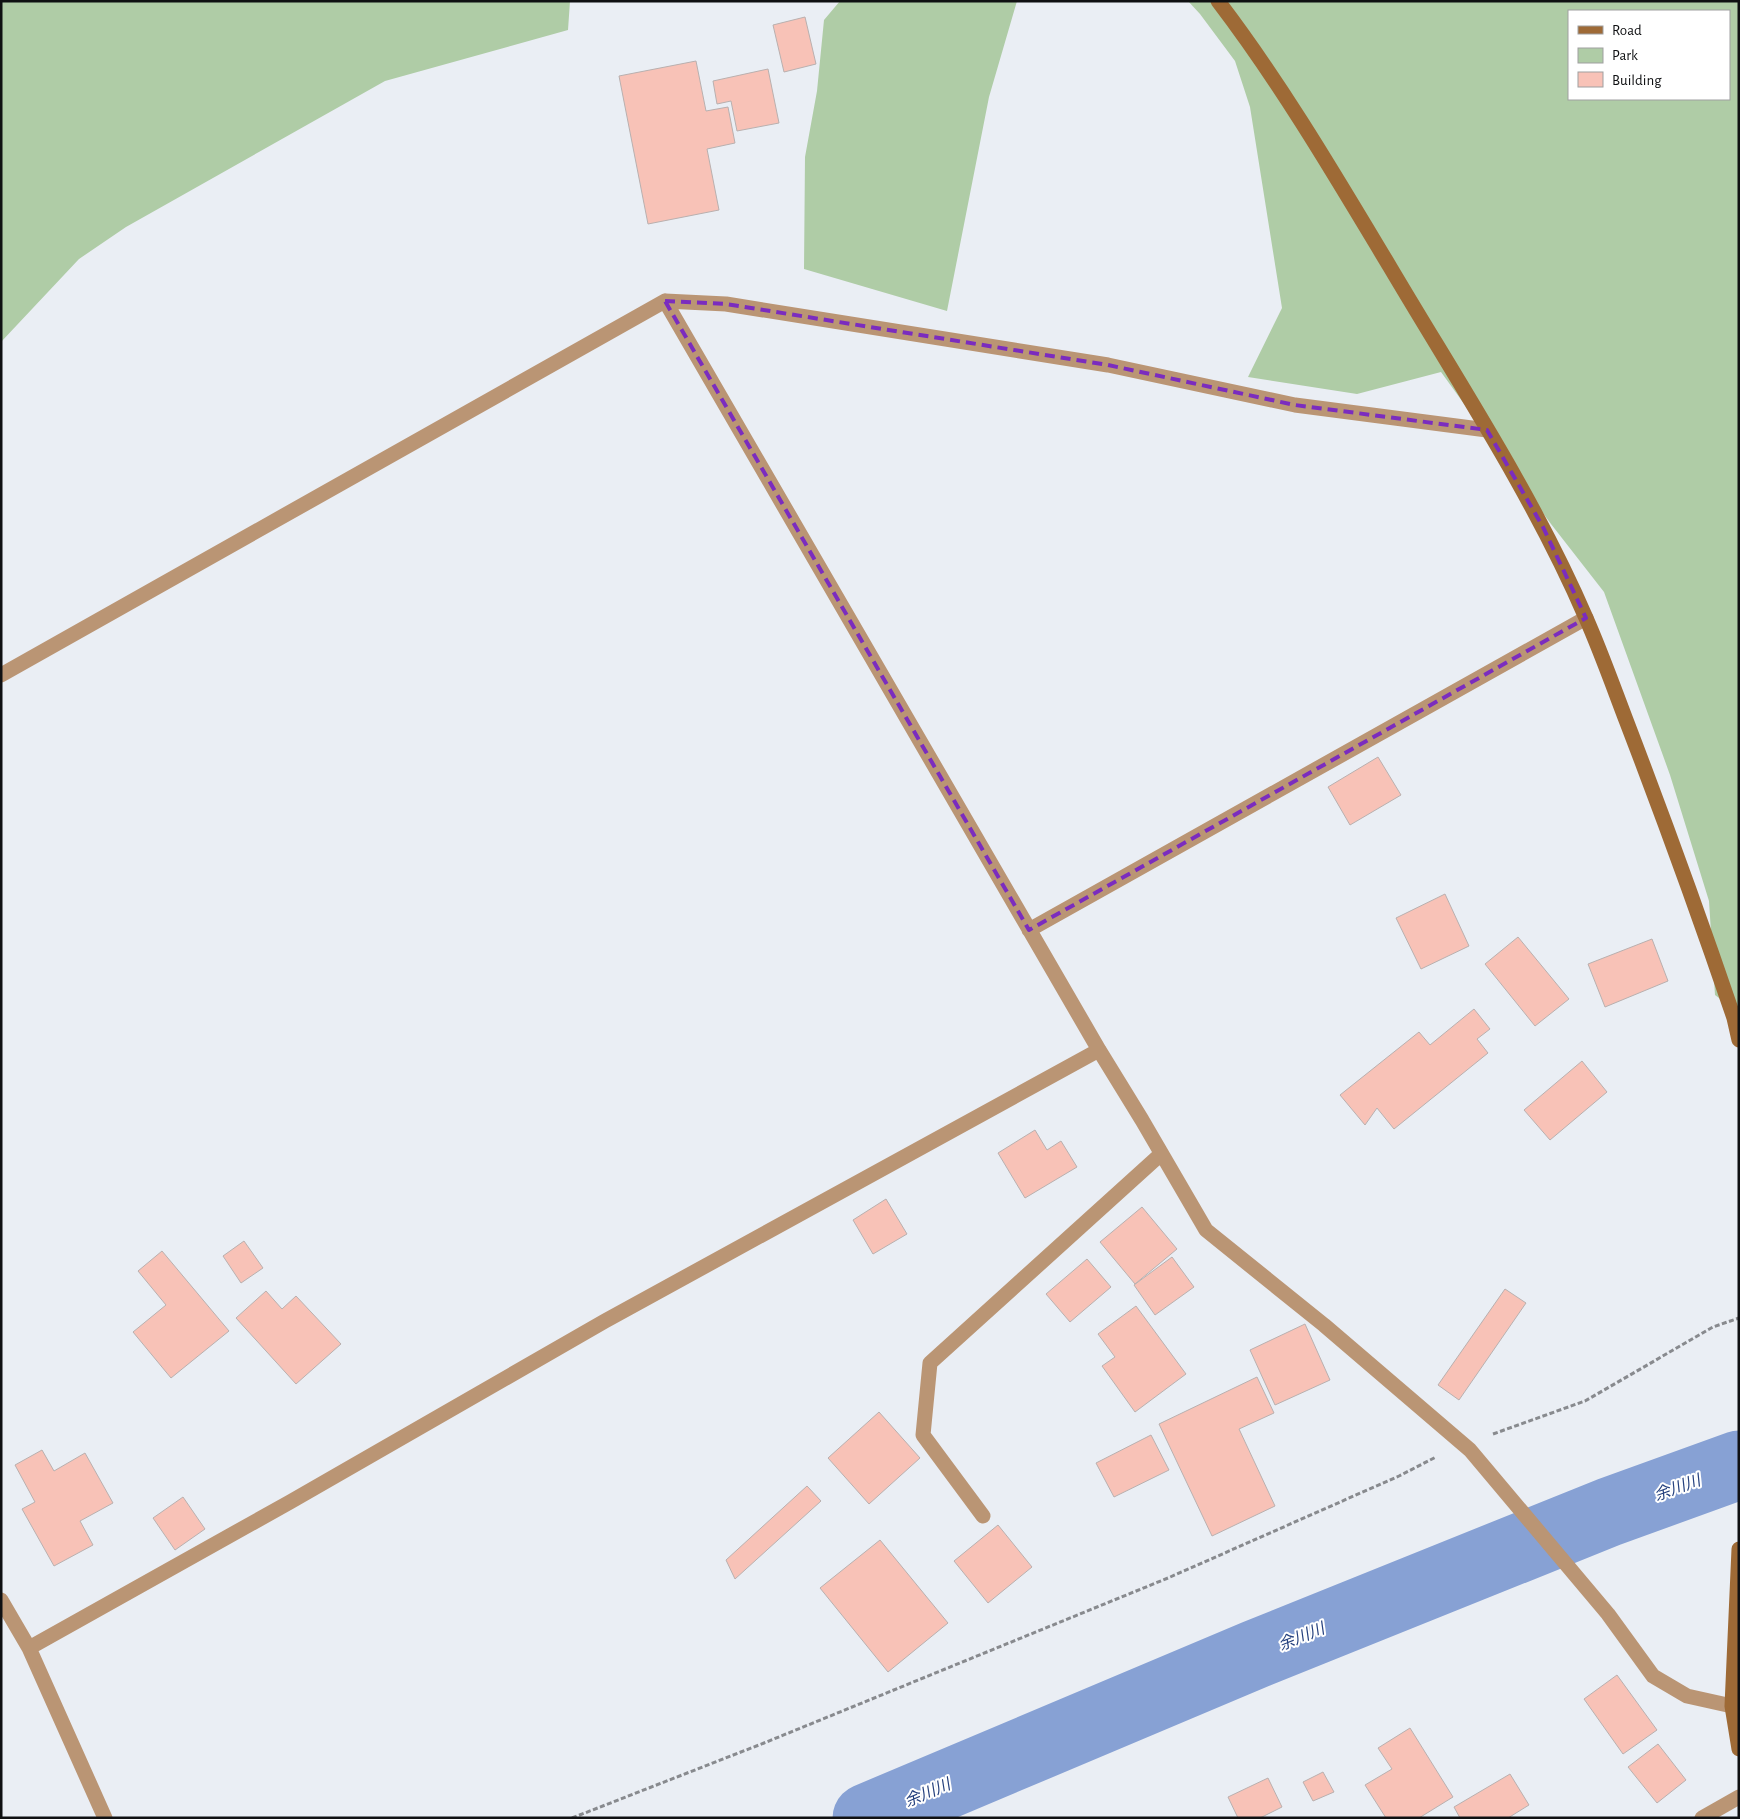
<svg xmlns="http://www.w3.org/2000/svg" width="1740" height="1819" font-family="'Alegreya Sans','Noto Sans JP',sans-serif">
	<rect width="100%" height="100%" fill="#eaeef4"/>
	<path fill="#afcca6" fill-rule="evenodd" d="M1,1h569l-2,29 -183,51 -259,146 -47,32 -78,83z
		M840,1h177l-28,96 -42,214 -143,-42 1,-112 12,-66 7,-71z
		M1188,1h551v1012l-24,-18 -6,-94 -39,-126 -66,-183 -53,-68 -110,-152 -84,22 -109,-17 34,-69 -32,-201 -15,-46 -35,-47zM1569,11h160v88h-160z"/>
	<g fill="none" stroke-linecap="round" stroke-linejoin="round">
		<path stroke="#87a1d4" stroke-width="69" d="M867,1818l389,-164 353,-142 130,-47"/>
	</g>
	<path fill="#f8c2b7" stroke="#b9b0af" d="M805,17l11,47 -32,8 -11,-47z
		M696,61l10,50 22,-4 7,36 -28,6 12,61 -71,14 -29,-148z
		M768,69l11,54 -42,8 -6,-30 -14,3 -4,-23z
		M1378,757l23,38 -51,30 -22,-38z
		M1445,894l24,52 -48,23 -25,-51z
		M1518,937l51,62 -34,27 -50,-62z
		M1652,939l16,42 -63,26 -17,-43z
		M1474,1009l16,20 -13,10 11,14 -94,76 -17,-21 -12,17 -25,-30 79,-63 11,13z
		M1582,1061l25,31 -57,48 -26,-30z
		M1035,1130l12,20 14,-9 16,26 -52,31 -27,-45z
		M886,1199l21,35 -34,20 -20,-34z
		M1142,1207l35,42 -42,35 -35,-42z
		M244,1241l19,27 -22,15 -18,-27z
		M162,1251l67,80 -58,47 -38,-46 33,-27 -28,-34z
		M1172,1257l22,30 -39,28 -21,-30z
		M1087,1259l24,28 -41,35 -24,-28z
		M1505,1289l21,14 -67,97 -21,-15z
		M266,1291l16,18 14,-13 45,48 -45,40 -60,-66z
		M1136,1306l50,68 -51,38 -33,-46 13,-9 -17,-23z
		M1305,1324l25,56 -55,25 -25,-55z
		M1257,1377l17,36 -35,16 36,77 -63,30 -53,-112z
		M879,1412l41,46 -51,46 -41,-46z
		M1151,1435l18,35 -55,27 -18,-34z
		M42,1450l12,21 31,-18 28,50 -33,18 13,24 -39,21 -32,-57 13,-7 -20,-37z
		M807,1486l14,15 -86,78 -9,-19z
		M183,1497l22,32 -30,21 -22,-32z
		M998,1525l34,42 -44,36 -34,-42z
		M880,1540l68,83 -60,49 -68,-84z
		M1617,1675l40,55 -34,24 -39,-55z
		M1410,1728l43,69 -34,21h-33l-21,-33 27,-16 -14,-21z
		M1658,1744l28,36 -29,23 -29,-36z
		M1323,1772l11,20 -21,9 -10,-19z
		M1510,1774l19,31 -21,13h-48l-6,-11z
		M1268,1778l14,29 -22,11h-22l-10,-21z"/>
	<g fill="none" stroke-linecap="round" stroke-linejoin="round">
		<path stroke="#888a8e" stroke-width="3" stroke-dasharray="5 2.5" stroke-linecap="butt" d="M1493,1434l92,-33 128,-74 26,-9
			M572,1818l192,-75 404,-165 231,-102 37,-19"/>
		<path stroke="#ba9574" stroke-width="15" d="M665,301l434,749 43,70 64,110 118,95 146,125 138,164 45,62 34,20 45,10
			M1,675l664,-374 61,3 382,61 187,40 192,25
			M1029,930l557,-312
			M983,1516l-60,-81 7,-72 231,-209
			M1,1600l28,48 76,170
			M29,1648l261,-146 315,-181 494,-271
			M1702,1818l37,-21"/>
		<path stroke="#9e6a36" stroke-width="15" d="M1218,1c64,84 118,176 172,266 68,115 143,228 196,351 15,34 27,68 40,102 38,99 74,198 108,298l5,22
			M1739,1549l-7,157 7,43"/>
	</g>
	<path fill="none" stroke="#7b2cbf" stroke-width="4" stroke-dasharray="10 6" stroke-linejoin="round" d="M665,301l61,3 382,61 187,40 192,25 56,97 43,91 -557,312z"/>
	<g text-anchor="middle" stroke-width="4" stroke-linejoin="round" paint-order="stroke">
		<g font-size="16" font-style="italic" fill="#24407e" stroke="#fff">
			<text transform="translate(1677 1487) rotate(-20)" y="6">余川川</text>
			<text transform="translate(1301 1636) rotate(-22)" y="6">余川川</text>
			<text transform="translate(927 1792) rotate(-23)" y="6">余川川</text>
		</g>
	</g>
	<rect width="1740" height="1819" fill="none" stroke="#0f1012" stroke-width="5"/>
	<rect x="1568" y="10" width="162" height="90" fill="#ffffff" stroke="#9f9fa0"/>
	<rect x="1578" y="26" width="25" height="8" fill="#9e6a36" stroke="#9f9fa0"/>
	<text x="1612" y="35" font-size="15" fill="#0f1012">Road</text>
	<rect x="1578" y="48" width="25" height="15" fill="#afcca6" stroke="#9f9fa0"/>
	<text x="1612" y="60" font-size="15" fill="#0f1012">Park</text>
	<rect x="1578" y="72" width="25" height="15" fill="#f8c2b7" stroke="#9f9fa0"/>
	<text x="1612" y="85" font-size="15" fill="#0f1012">Building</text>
</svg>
